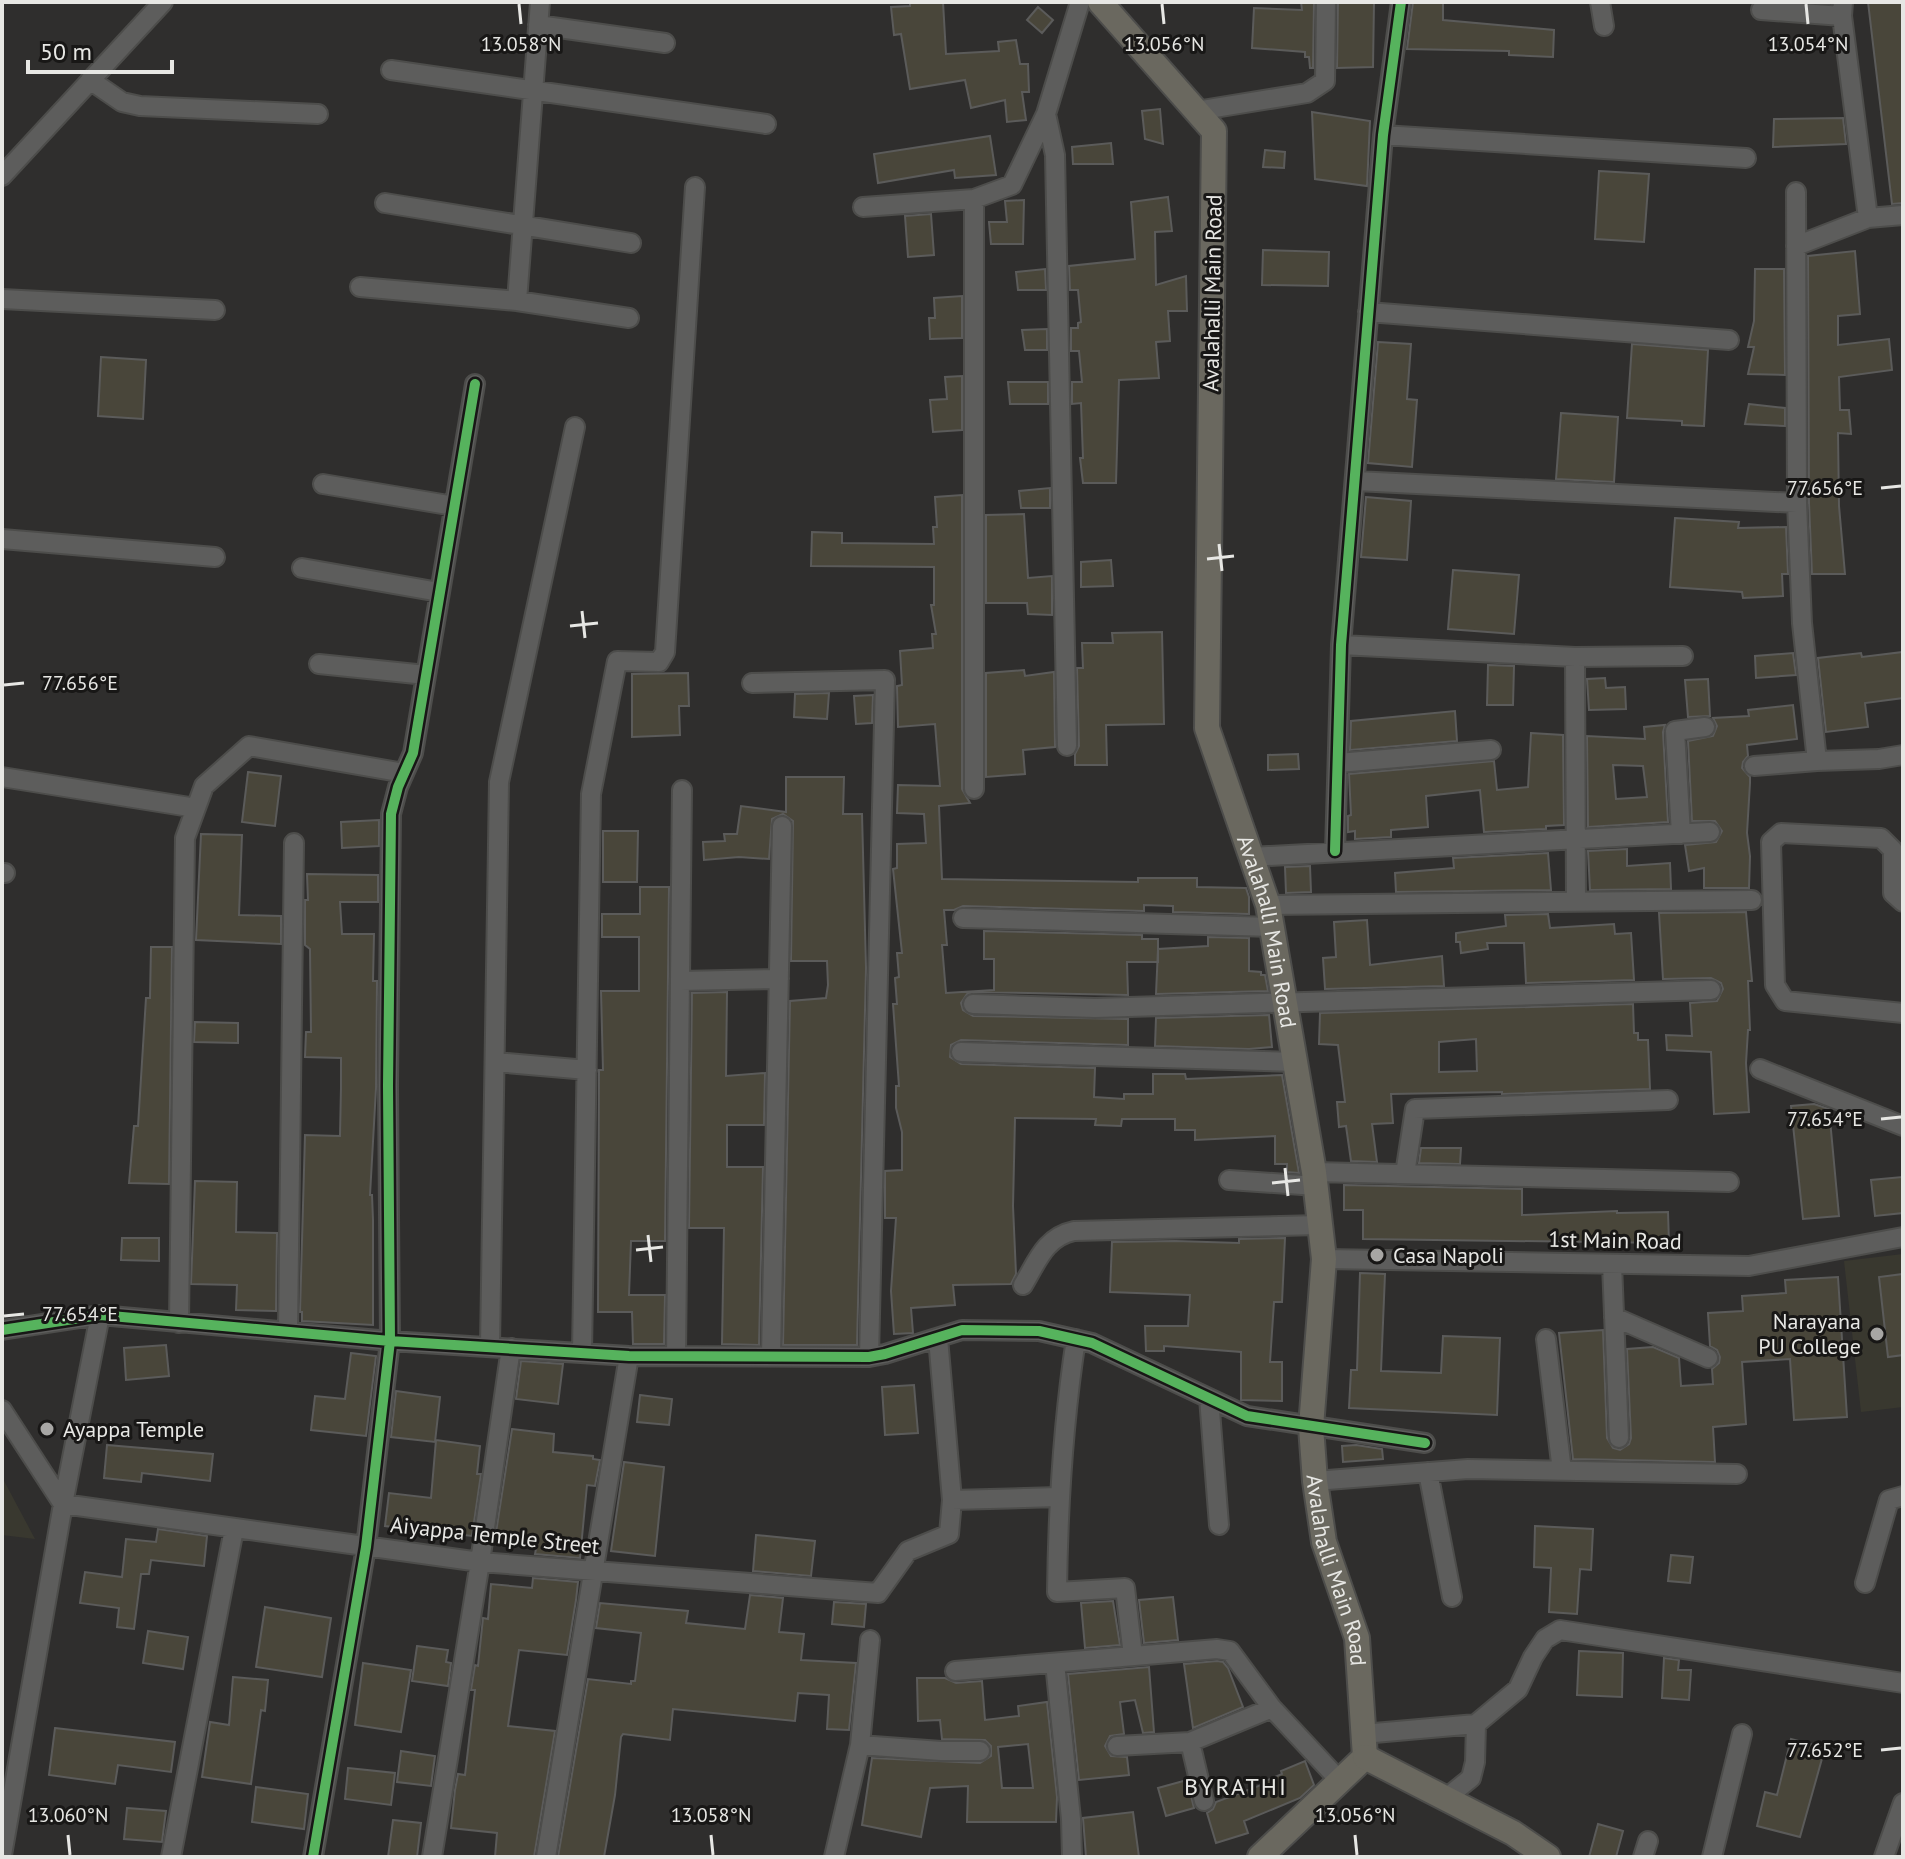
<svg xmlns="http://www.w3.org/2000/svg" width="1905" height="1859" font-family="'PT Sans',sans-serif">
	<rect width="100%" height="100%" fill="#2f2e2d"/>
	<path fill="#39382f" d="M1903,1254v153l-42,5 -17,-151z
		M2,1477l33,62 -33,-4z"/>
	<path fill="#49463a" stroke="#5b5b5a" stroke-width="2" fill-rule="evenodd" d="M918,2h25l3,52 53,-3 -1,-9 18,-2 4,24h8l1,28h-7l4,28 -19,2 -2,-22 -34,8 -6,-28 -55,9 -9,-55 -7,1 -3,-28 19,-1v-3z
		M1301,2h13l-1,66h-3l-1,-11h-4v-5l-53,-4 2,-40 48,2z
		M1338,2h36l-1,65 -36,1z
		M1413,2h30v18l111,10 -1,27 -44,-2v-4l-102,-2z
		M1868,2h35v201l-11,1z
		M1038,7l15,13 -11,13 -15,-13z
		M1160,109l3,35 -18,-5 -3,-28z
		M1312,112l58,9 -3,65 -52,-7z
		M1843,118l3,26 -73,3 1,-28z
		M990,136l6,39 -41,3 -1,-8 -76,13 -4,-29z
		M1111,143l2,21h-40l-1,-17z
		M1265,150l20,2 -1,16 -21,-1z
		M1599,171l50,3 -5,68 -49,-3z
		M1168,197l4,34 -17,1 1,53 30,-9 1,35h-19l2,30 -14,1 3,36 -40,2 -3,103h-33l-3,-25h3l-2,-55 -9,1v-22h10l-3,-31h-8v-23h7v-5l3,-1 -3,-32h-8l-1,-24 66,-7 -4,-57z
		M1024,200l-1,44h-32l-2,-22h18l-2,-21z
		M931,214l3,41 -26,2 -3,-41z
		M1263,250l66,2 -1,34 -66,-1z
		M1855,251l5,63 -22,2v29l51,-6 3,31 -53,7 1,33h9l2,24 -13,-1 1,73 6,68h-33l-3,-71 -1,-247z
		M1045,269l1,21h-28l-2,-18z
		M1755,269h29l1,106 -37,-1 6,-27h-6l6,-26z
		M962,296v42l-32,1 -1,-21h6l-1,-20z
		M1047,329v21h-22l-3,-20z
		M1378,342l33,2 -4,55 10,1 -5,67 -44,-4z
		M1632,344l76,6 -4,76 -22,-1v-4l-55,-3z
		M101,357l45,3 -3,59 -45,-3z
		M962,376v54l-29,2 -3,-32 17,-1 -2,-22z
		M1008,382h40v22h-38z
		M1749,404l36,4v18l-40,-2z
		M1561,413l57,4 -4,65 -58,-3z
		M1050,488v20h-29l-2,-17z
		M962,495v294l8,14 -31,3 3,73 196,3v-4h59v9l49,1 3,9v17l-76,-2v-6l-29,-1v6l-181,-5 -9,4h-10l3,35h-5l4,48 48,-3v-31h-10v-28l158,4v4h16v23h-31l1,33 -155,-3 -6,2 -6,9 2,7 10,6 155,3v26l-167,-5 -10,5 -1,12 11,7 134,4 -1,29 30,2v-5h29v-20h32l1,5 96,-4 17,98 -12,-1v-8h-12v-28l-80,4v-10h-20v-11h-53l-1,7 -26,-1 1,-6 -81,-1 -2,88 3,68 -5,10 -58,1 2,20 -44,3 2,25 -19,1 -3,-43 5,-73h-11v-47l17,-1v-38l-6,-24v-22h3l-6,-82h4l-2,-26 4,-1 -2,-24h5l-9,-84 4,-1v-24l29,-1 -2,-29 -27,-1 1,-28 42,1 -5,-62 -37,3 -1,-41 5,-1 -2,-34 33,-3 -1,-14h4l-5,-29h3v-38l-123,-1 1,-34 30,1v10l92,1 -1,-17h4l-2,-30z
		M1366,497l45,4 -4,59 -46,-3z
		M1024,514l4,64 24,-2v39l-24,-1 -1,-11h-41v-88z
		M1675,518l64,4 -1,6 48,-1 2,47h-6l1,22 -40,2 -1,-6 -72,-5z
		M1111,560l2,26 -32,1v-25z
		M1453,570l66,5 -5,59 -66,-5z
		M1162,632l2,92 -58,1 1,40h-32v-11l4,-8 -2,-78h6l-1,-25h31l-1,-10z
		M1903,652v46l-38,5 3,24 -42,5 -8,-74 43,-5 1,4z
		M1793,653l3,22 -40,3 -1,-22z
		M1488,665l26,1 -1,39h-26z
		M1024,670l1,6 29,-4 1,75 -32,3 2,24 -39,3v-104z
		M688,673l1,33h-10l1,29 -48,2v-63z
		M1605,678l1,10 19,-1 1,22 -37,1 -2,-31z
		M1708,679l2,37 -22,1 -3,-37z
		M829,693l-2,26 -33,-2 1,-23z
		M873,695l-1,28 -16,1 -2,-28z
		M1793,705l4,34 -50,6 1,11 -5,6 -1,6 8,9v6l-3,50 3,23 -1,32h-45v-20l-15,3 -4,-26 31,-3 6,-11 -7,-10h-23l-4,-80 25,-5 4,-10 -4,-8 36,-2 -1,-6z
		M1455,711l2,30 -107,9 1,-29z
		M1665,725l-2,7 5,90 -80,5 -1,-91 58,3 -1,-12zM1613,765l30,1 4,31 -31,2z
		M1531,733l32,2 1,90 -18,1v3l-62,3 -4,-42 -54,6 2,31 -37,3v7l-36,2v-8l-7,1v-16l3,-1 -2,-41 145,-13 3,29 31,-3z
		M1298,754l1,15 -31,1v-15z
		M248,772l33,4 -6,50 -33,-4z
		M786,777h58l-1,37h19l4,154 -9,377h-74l7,-344 36,-3 2,-13 -1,-24h-36l2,-140 -10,-7 -11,5 -3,40 -30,-2 -35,3 -1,-18 22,-1 -1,-7h13l4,-28 45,6z
		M379,820v26l-37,2 -1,-26z
		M603,831h35l-1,51h-34z
		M201,834l41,1 -3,80 42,1v28l-85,-4z
		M1627,849v17l43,-3 1,26 -81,1 -2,-39z
		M1548,853l3,37 -155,2 -1,-19 59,-5 -1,-10z
		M1310,866l1,26 -25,1 -1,-26z
		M307,874l71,1v27h-38l2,32h32l-1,47h4l-1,107 -6,107h2l1,25v105l-71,-4v-9h-2l5,-177 35,1 1,-49v-29l-36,-1 1,-25h5l-1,-83 -5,-4v-45h3z
		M640,887h29l-4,354h-34l-2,54h36l-1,49h-31l-1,-32h-34l1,-242h4l-2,-79h38v-54h-37v-23h38z
		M1746,912l6,69h-4l2,49h-2l-2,33 3,49 -35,2 -3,-62 -44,-2 -1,-15 26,1 -2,-33 27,-2 6,-12 -2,-6 -10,-5 -48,1 -4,-66z
		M1548,914l2,14 64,-4 1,10 16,-1 3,47 -108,3 -2,-40h-37l1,6 -27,4 -1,-11h-4v-9l50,-7 -1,-11z
		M1367,920l3,45 72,-9 2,30 -119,3 -2,-31 13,-1 -2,-35z
		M1208,937l41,1v33l12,1v3h4l3,16 -112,3 2,-45 50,-3z
		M151,947h21l-3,237 -40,-1 5,-57h4l8,-128h4z
		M727,992l-1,84 39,-3 -1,52h-37v42h36l-4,178 -37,-1 2,-116h-35l3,-235z
		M1633,1004l1,29h4v7h10l2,49 -148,5v-2l-111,2 2,29 -21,1 5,38 -26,-1 -5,-35 -7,1 -2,-25h8l-7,-57 -19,-1 1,-31zM1476,1039l1,32 -38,1v-30z
		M1269,1015l3,32 -23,2 -94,-3 1,-28z
		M195,1022l43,1v20l-44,-1z
		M1814,1104l15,5 10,107 -36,3 -12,-113z
		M1421,1148h40l-1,16 -41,-1z
		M1902,1177l1,36 -28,3 -4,-36z
		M195,1181l42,1 -1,50 41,1 -1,78 -40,-1 1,-25 -46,-1z
		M1344,1185l178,4v26l95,-4v2l51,-1 1,31 -306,-4v-29h-19z
		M122,1238h37v23l-38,-1z
		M1285,1238l-3,64h-8l-4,60h12v39l-41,-1v-48l-77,-6v5h-18l-1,-25h43l2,-31 -80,-3 2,-50 63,-1 64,2v-4z
		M1360,1273l25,1 -4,97 60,2 2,-37 57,2 -3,77 -148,-7 2,-38h6z
		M1903,1274v81l-15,2 -9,-80z
		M1838,1277l9,140 -53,3 -4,-61 -48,3 4,62 -33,3 2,35 -142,-3 -14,-126 44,-3 4,108 6,10 7,2 9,-6 2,-6 -4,-89 26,-2 26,11 2,28 32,-2 -1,-15 7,-6 1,-6 -3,-7 -7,-4 -2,-33 35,-2 -1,-15 44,-3 -1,-13z
		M166,1345l3,31 -43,4 -2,-32z
		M351,1353l25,3 -10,80 -55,-6 4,-34 30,3z
		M521,1361l42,3 -5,40 -42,-5z
		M914,1385l4,48 -33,2 -3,-48z
		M396,1391l44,6 -5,45 -44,-5z
		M640,1395l32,4 -3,26 -32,-3z
		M512,1429l42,5 -1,18 40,4v3l7,1 -5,26 -8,-1 -7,73 -45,-4 2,-10 -42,-5z
		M436,1440l44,6 -3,28h4l-9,62 -87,-10 4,-33 42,5z
		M107,1445l106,9 -3,27 -68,-8 -1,9 -37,-4z
		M1356,1445l26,4 1,10 -40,3 -1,-16z
		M624,1462l40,5 -9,89 -44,-5z
		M1535,1526l58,3 -2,41 -11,-1 -3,45 -28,-2 2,-44 -17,-1z
		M158,1529l49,7 -3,30 -53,-6 -2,14h-8l-7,55 -17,-2 2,-19 -39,-5 5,-31 37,5 4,-38 30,3z
		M756,1535l59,6 -4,35 -58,-5z
		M1671,1555l22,2 -3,26 -22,-2z
		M533,1578l45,4 -2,18 -9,55 -48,-5 -11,76 47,5 -21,126h-39l2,-24 -46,-5 4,-38 3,-16 7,1 10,-85h-4l4,-25 3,1 5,-48 5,1 3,-35 41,4z
		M750,1595l33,3 -4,34 25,2 -3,26 55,3 -7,67 -22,-1 2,-34 -31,-2 -3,28 -122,-12 -3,31 -47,-6 -2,3 -6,58 -11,62h-46l30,-178 43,5v-3h4l6,-48 -45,-5 4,-25 88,8 -2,12 59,6z
		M1173,1597l5,43 -34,3 -5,-43z
		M1113,1601l7,44 -35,3 -4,-45z
		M834,1602l32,2 -2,23 -32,-3z
		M265,1607l66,11 -9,59 -66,-10z
		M148,1631l40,6 -5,32 -40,-6z
		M417,1646l31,4 -2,12 5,1 -3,23 -36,-5z
		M1579,1651l44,2 -1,44 -45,-2z
		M1664,1658l15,2 -1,10h13l-2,30 -27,-2z
		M1217,1661l6,1 5,6 15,39 -50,21 -9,-64z
		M363,1663l48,7 -10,62 -46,-7z
		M1149,1667l5,65 -11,1 -8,-33 -15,2 4,32 -14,2 -5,10 6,10 16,1 2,18 -50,5 -11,-106z
		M233,1677l35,3 -3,31 -4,-1 -10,74 -49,-7 8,-55 19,3z
		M917,1678h28l11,5 26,-2 3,39 34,-4 -1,-10 29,-4 10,95 -1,25h-89l1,-36 -38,2 -9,49 -59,-12 10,-67 108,5 11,-7v-10l-6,-6 -43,-1 -2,-19 -22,1zM1028,1744l5,44h-31l-4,-41z
		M55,1728l120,14 -4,30 -53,-7 -3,19 -66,-9z
		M1791,1739l34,9 -25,89 -43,-11 8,-34 12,3z
		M401,1751l34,5 -4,30 -34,-4z
		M1305,1761l9,24 -14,13 -56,23 4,12 -32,10 -9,-30 6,-4 3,-7 48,-18 -1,-2 19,-8 -1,-3z
		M348,1768l47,5 -4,32 -46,-6z
		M1187,1780l7,28 -28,8 -8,-28z
		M256,1787l52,7 -4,35 -52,-7z
		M127,1808l39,3 -4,31 -38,-3z
		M1133,1812l6,45h-53l-3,-39z
		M393,1820l28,3 -4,34h-29z
		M1598,1824l25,7 -7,26h-27z"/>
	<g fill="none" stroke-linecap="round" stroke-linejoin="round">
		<defs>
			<path id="minor" d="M1600,2l4,24
				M1843,2l-1,14 26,202
				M1761,10l81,6
				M538,25l127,18
				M391,70l375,54
				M90,80l32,22 18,4 178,8
				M1196,111l111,-18 18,-12 1,-79
				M1383,135l363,23
				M2,176l161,-174
				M1796,192l1,311 5,120 15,138 62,-2 24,-4
				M385,203l246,40
				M863,207l111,-8
				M1796,246l72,-28 35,-3
				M360,287l157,14 112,17
				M2,299l213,11
				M517,301l23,-299
				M1368,312l361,28
				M1356,481l441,22
				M323,484l131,22
				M2,539l213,18
				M302,568l137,24
				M1341,645l234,12
				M319,664l107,11
				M752,683l133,-3 -16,677
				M1067,746l-12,-591 -9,-41 34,-112
				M1338,763l153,-13
				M1754,766l63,-5
				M2,777l194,31
				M974,789v-590l38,-14 34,-71
				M1681,834l-6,-103 30,-4
				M1335,851l6,-206 42,-510 18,-133
				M1250,857l460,-25
				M2,873h3
				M1576,901l-1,-244 108,-1
				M1903,902l-10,-9v-43l-12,-12 -100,-5 -10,9 4,143 10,16 118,12
				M1268,905l484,-5
				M963,918l310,9
				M680,981l99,-2
				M973,1004l122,4 616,-18
				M961,1052l335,10
				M495,1062l92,8
				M1760,1069l143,57
				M1314,1172l415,10
				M1405,1174l10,-65 253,-9
				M1229,1180l87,6
				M1324,1259l425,7 154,-29
				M1612,1264l7,174
				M1023,1285c14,-23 22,-48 51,-54l245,-6
				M100,1315l-37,189 417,58 398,31 30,-42 41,-17 3,-34 106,-3
				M1614,1317l94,41
				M179,1323l6,-485 19,-52 45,-40 155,27
				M2,1330l98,-15 290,26 239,15 240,1 16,-3 77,-24 77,1 53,12 155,73 178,27
				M288,1332l6,-489
				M938,1338l14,162
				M1076,1339c-13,84 -18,168 -19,253l68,-4 8,68
				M1546,1339l16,132
				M490,1346l9,-564 76,-355
				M582,1353l9,-559 26,-133 42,1 6,-10 30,-465
				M771,1355l11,-529
				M676,1356l6,-566
				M1209,1398l10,127
				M2,1410l61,94 -61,351
				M1428,1472l24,125
				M1315,1481l153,-12 269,5
				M1865,1583l24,-83 14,-4
				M1055,1663l16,156 1,38
				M955,1671l262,-22 13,2 42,57 68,73
				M1363,1734l113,-10 42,-35 15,-32 12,-18 15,-9 343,53
				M1190,1742l14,59
				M860,1745l81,6h39
				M1117,1746l73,-4 82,-34
				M1445,1799l26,-21 4,-16 1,-38
				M171,1857l63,-328
				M313,1857l53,-310 24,-206 -2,-255 3,-272 7,-27 15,-34 62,-369
				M432,1857l48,-295 31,-214
				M546,1857l83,-501
				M834,1857l26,-112 10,-105
				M1643,1857l5,-16
				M1712,1857l30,-123
				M1884,1857l19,-54"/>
			<g id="major">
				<path id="s1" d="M1100,2l114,129 -7,597 61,177 46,267 10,87 -13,168 4,54 9,61 33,96 8,119 -105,100"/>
				<path d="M1365,1757l148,76 35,24"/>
			</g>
		</defs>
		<use href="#minor" stroke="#4d4d4b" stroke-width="22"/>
		<use href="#major" stroke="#4d4d4b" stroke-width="28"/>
		<use href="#minor" stroke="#5d5d5c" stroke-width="18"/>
		<use href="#major" stroke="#6a685f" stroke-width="24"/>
		<defs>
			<path id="cycleway" d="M1335,851l6,-206 42,-510 18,-133
				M2,1330l98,-15 290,26 239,15 240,1 16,-3 77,-24 77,1 53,12 155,73 178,27
				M313,1857l53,-310 24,-206 -2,-255 3,-272 7,-27 15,-34 62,-369"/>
		</defs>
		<use href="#cycleway" stroke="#181716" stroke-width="15"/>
		<use href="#cycleway" stroke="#56b35d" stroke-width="10"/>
	</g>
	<path fill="none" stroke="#e7e7e4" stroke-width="3" d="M519,4l2,20M1162,4l2,20M1806,4l2,20M1881,488l20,-2M1219,544l3,27M1207,559l27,-3M582,611l3,27M570,626l28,-3M4,685l20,-2M1881,1119l20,-2M1285,1168l3,28M1272,1183l28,-3M648,1235l3,27M636,1250l27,-3M4,1316l20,-2M1881,1750l20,-2M68,1835l2,20M711,1835l2,20M1355,1835l2,20"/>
	<g fill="#a7a6a4" stroke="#181716" stroke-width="3">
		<circle cx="1377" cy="1255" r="8"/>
		<circle cx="1877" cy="1334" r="8"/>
		<circle cx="47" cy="1429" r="8"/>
	</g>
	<g text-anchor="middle" stroke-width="6" stroke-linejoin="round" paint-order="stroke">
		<g font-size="22" fill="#e7e7e4" stroke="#181716">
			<text transform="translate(1212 293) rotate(-89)" y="8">Avalahalli Main Road</text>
			<text dy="8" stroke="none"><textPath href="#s1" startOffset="982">Avalahalli Main Road</textPath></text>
			<text transform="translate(1615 1240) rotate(1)" y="8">1st Main Road</text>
			<text transform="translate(495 1535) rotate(6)" y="8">Aiyappa Temple Street</text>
			<text dy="8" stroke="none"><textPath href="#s1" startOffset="1630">Avalahalli Main Road</textPath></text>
		</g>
		<g font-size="22" fill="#e7e7e4" stroke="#181716" text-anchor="start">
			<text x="1393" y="1263">Casa Napoli</text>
			<text x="1861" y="1329" text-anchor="end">Narayana<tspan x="1861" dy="25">PU College</tspan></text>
			<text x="63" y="1437">Ayappa Temple</text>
		</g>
		<g font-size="24" letter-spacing="2" fill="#e7e7e4" stroke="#181716">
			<text x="1236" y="1795">BYRATHI</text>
		</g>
	</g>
	<g font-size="20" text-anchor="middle" fill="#e7e7e4" stroke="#181716" stroke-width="6" stroke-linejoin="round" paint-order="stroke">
		<text x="521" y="51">13.058°N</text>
		<text x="1164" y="51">13.056°N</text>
		<text x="1808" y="51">13.054°N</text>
		<text x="1825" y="495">77.656°E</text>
		<text x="80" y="690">77.656°E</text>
		<text x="1825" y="1126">77.654°E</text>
		<text x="80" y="1321">77.654°E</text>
		<text x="1825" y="1757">77.652°E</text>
		<text x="68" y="1822">13.060°N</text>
		<text x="711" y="1822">13.058°N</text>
		<text x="1355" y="1822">13.056°N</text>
	</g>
	<rect width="1905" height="1859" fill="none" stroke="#e7e7e4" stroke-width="8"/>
	<path d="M28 60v12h144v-12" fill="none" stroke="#e7e7e4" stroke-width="4"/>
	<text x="40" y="60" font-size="24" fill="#e7e7e4" stroke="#181716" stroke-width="6" paint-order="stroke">50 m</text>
</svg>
